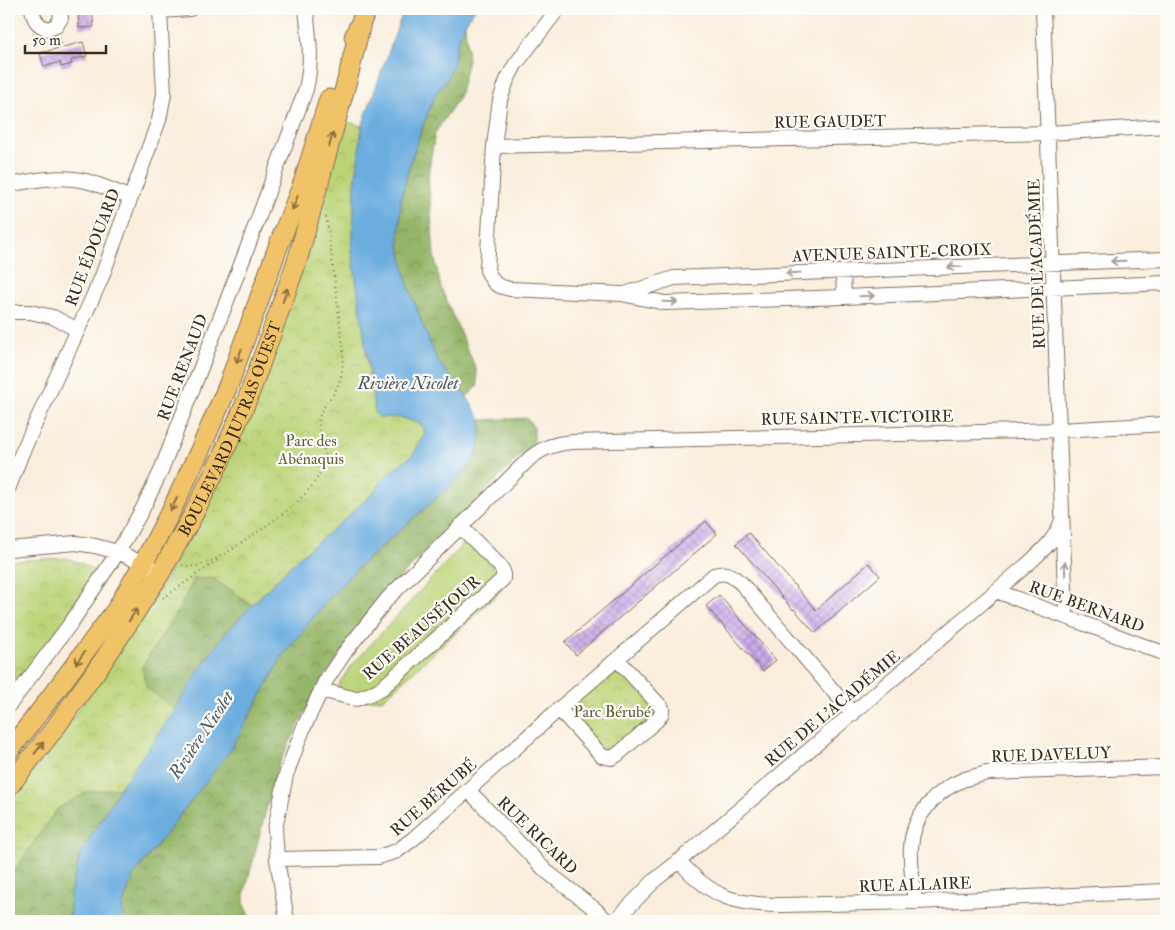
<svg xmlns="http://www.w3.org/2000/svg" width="1175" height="930" font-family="'IM FELL Double Pica',serif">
	<defs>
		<pattern id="forest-crowns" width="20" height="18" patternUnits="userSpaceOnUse" patternTransform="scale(1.25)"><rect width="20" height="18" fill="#95b668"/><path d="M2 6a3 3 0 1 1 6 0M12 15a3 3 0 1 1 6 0" fill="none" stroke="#7b9455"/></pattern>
		<pattern id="park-crowns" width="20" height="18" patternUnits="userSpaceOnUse" patternTransform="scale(1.25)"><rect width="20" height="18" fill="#bcd478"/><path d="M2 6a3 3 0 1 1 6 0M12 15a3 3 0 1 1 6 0" fill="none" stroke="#a2b667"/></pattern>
		<pattern id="building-cross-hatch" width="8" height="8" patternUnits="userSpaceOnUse" patternTransform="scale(1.25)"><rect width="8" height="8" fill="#cbacea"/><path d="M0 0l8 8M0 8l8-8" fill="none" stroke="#a68cbd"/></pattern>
	</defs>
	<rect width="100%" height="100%" fill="#fdfcf7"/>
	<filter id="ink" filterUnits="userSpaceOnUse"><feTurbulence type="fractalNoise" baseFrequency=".02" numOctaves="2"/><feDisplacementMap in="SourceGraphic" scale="10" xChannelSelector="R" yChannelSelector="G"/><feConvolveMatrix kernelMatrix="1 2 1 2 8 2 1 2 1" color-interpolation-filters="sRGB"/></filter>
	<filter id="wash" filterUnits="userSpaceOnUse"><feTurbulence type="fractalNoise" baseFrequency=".0096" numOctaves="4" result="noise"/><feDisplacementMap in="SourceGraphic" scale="20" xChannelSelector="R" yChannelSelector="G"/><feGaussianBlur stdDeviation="1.12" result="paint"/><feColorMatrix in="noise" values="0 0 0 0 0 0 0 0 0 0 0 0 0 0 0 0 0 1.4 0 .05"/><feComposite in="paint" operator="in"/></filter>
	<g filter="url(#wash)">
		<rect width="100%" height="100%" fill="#f9eede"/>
		<path fill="#bcd478" stroke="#7c7f4b" d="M466,541l36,35 2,8 -6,10 -115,105 -15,1 -32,-6 3,-10 13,-19z"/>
		<path fill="url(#forest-crowns)" stroke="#687043" d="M465,24l3,36 -9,37 -24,36 -7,42 6,80 7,33 35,81 2,16 -11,12 -29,-35 -15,-36 -16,-44 -8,-40 2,-45 11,-40 13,-37 11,-27 12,-15 5,-13 5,-24z
			M526,418l8,9v15l-152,154 -63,89 -42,83 -33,127v10l8,16h-128l-2,-14 11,-31 96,-124 55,-98 41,-51 30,-33 96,-85 17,-17 13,-32v-16z
			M213,578l39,27 -29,31 -25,36 -23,38 -29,-23 -4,-20 39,-62 13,-26z
			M120,788l-40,67 -10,40v26h-61v-43l48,-69 30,-17z"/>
		<path fill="url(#park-crowns)" stroke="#7c7f4b" d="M341,120l21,6 -10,125 28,167c14,-3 30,1 43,8l2,7 -12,22 -23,17 -17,21 -27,25 -50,42 -44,45 -39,-27 -19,1 -13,26 -39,62 4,20 29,23 -55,78 -33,4 -30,17 -48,69v-79l48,-58 108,-160 54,-102z
			M66,558l17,6 13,8 -28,44 -59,77v-132z
			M617,659l45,49 -51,50 -52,-49z"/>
		<path fill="#6cade0" stroke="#546c7f" d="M404,9h71l-10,15 -7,17 -5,24 -5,13 -12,15 -11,27 -13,37 -11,40 -2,45 8,40 16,44 15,36 29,35 14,23v16l-3,18 -10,14 -17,17 -96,85 -30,33 -41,51 -55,98 -96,124 -11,31 2,14h-54v-26l10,-40 40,-67 55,-78 23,-38 25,-36 29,-31 44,-45 50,-42 27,-25 17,-21 23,-17 12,-22 -2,-7c-13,-7 -29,-11 -43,-8l-5,-5 -23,-162 3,-65 7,-60z"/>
		<g id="blocks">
			<path fill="url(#building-cross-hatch)" d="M78,9h14l2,18 -15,1z
				M83,42l4,14 -16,4 1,4 -11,3 -1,-5 -16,5 -4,-14z
				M706,521l11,13 -141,121 -11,-13z
				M749,533l67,77 53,-47 11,13 -65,57 -21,-24 -1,1 -57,-66z
				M719,595l57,65 -13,11 -57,-65z"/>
		</g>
	</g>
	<g filter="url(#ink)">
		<use href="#blocks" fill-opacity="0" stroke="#7e6f61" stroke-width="1"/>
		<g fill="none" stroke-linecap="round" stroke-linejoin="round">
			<defs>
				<path id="minor" d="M32,9c2,11 5,16 16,20l8,-3 5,-8 -1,-9
					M558,9l-43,56 -8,15 -7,20 -6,46 -7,124c6,14 9,16 23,19l112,5 43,9 179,-6 322,-14
					M1043,9l23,608
					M160,11l30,-2
					M494,146l554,-13 118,-7
					M9,185c25,-5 52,-10 77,-4 15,4 30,11 45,17
					M843,271l1,26
					M625,294l49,-16 492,-19
					M9,312h21l23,5 25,13
					M9,487l12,-32 80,-176 58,-159 5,-26 -4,-85
					M9,549l67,-6 19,3 23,6 43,20
					M996,591l170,63
					M321,690l35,9 14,-5 12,-6 121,-109v-8l-3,-5 -40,-40
					M9,705l62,-82 47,-71 24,-42 18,-37 85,-219 61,-165c7,-30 3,-51 0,-80
					M559,709l43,47 9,2 6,-3 40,-35 5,-7v-5l-45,-49
					M469,791l77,80 50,39 11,11
					M277,859l101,-2 19,-6 16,-12 146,-130 58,-50 97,-84c14,-4 16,0 27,8l112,131
					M679,861c33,37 56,44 104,44l132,-3 251,-11
					M915,902c-2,-18 -5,-36 -4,-54 1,-32 25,-58 54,-69 7,-2 15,-4 22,-6l179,-6
					M287,921l-10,-62 -2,-30 11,-54 17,-46 22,-47 20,-30 43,-54 142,-140c14,-11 24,-14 42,-16l488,-12 106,-6
					M615,921l40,-41 24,-19 350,-298c16,-15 25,-22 33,-43"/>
				<g id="major">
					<path d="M354,37l13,-28"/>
					<path d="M9,751l32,-41 75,-100 27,-46 29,-55 29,-61 27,-62 51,-142 24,-61 26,-84"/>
					<path id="s1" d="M9,786l46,-58 48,-67 26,-39 32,-50 31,-55 28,-56 27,-61 22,-60 29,-82 51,-185 11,-46"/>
				</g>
			</defs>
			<use href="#minor" stroke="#7e6f61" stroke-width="16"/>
			<use href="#major" stroke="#7e6f61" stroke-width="21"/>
			<path stroke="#7e6f61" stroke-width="2" stroke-dasharray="1 4" stroke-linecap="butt" d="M60,38l2,9
				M182,565c18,7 48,-14 62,-24 26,-18 76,-48 80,-82 2,-14 -7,-27 -5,-41 3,-13 15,-21 19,-33 3,-7 5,-18 5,-26 1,-13 -3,-29 -4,-42 -4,-34 -8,-68 -13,-101
				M163,598l56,-39
				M9,804l4,-5"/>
			<use href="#minor" stroke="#fff" stroke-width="14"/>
			<use href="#major" stroke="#f0c369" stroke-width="19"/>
		</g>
		<defs><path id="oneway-shaft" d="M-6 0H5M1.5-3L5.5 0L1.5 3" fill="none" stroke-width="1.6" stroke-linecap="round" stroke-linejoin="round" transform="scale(1.25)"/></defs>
		<g stroke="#8c6f40">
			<use href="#oneway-shaft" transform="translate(331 140) rotate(-75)"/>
			<use href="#oneway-shaft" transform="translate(295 203) rotate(111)"/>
			<use href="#oneway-shaft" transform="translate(285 295) rotate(-71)"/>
			<use href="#oneway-shaft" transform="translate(239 356) rotate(110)"/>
			<use href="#oneway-shaft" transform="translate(174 504) rotate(116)"/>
			<use href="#oneway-shaft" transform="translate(133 615) rotate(-57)"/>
			<use href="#oneway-shaft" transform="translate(80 658) rotate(127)"/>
			<use href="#oneway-shaft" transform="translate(39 748) rotate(-52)"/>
		</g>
		<g stroke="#a79f9a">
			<use href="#oneway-shaft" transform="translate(1118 261) rotate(178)"/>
			<use href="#oneway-shaft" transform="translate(955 267) rotate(178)"/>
			<use href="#oneway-shaft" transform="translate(793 273) rotate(178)"/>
			<use href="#oneway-shaft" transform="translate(867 296) rotate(-2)"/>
			<use href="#oneway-shaft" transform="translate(670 302) rotate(1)"/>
			<use href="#oneway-shaft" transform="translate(1065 569) rotate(-92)"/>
		</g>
	</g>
	<g text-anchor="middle" stroke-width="4.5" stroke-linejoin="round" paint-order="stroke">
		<g font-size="16" fill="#3b2a1e" stroke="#fdfcf7">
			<text transform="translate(830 121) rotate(-1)" y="6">RUE GAUDET</text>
			<text transform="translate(92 247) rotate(-69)" y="6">RUE ÉDOUARD</text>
			<text transform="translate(892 252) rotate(-2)" y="6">AVENUE SAINTE-CROIX</text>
			<text transform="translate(1036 264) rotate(-92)" y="6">RUE DE L'ACADÉMIE</text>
			<text transform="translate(182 367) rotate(-69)" y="6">RUE RENAUD</text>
			<text transform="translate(857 417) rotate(-1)" y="6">RUE SAINTE-VICTOIRE</text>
			<text dy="6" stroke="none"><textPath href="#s1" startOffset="422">BOULEVARD JUTRAS OUEST</textPath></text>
			<text transform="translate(1087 606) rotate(20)" y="6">RUE BERNARD</text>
			<text transform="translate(421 627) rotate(-41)" y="6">RUE BEAUSÉJOUR</text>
			<text transform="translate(832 708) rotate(-40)" y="6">RUE DE L'ACADÉMIE</text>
			<text transform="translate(1051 754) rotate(-2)" y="6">RUE DAVELUY</text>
			<text transform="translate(433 797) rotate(-41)" y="6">RUE BÉRUBÉ</text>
			<text transform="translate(538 835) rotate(44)" y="6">RUE RICARD</text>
			<text transform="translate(915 884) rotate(-2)" y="6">RUE ALLAIRE</text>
		</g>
		<g font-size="16" fill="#625d39" stroke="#fdfcf7">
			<text x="311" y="446">Parc des<tspan x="311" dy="18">Abénaquis</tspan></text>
			<text x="612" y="717">Parc Bérubé</text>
		</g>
		<g font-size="18" font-style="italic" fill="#4c5862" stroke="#fdfcf7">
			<text x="408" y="389">Rivière Nicolet</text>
			<text transform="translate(201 735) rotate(-56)" y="6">Rivière Nicolet</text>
		</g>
	</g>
	<rect width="1175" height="930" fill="none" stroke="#fdfcf7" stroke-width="30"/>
	<path d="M25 45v8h81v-8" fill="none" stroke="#3b2a1e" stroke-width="2.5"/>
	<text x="32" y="45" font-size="15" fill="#3b2a1e" stroke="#fdfcf7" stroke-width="4" paint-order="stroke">50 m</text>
</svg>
